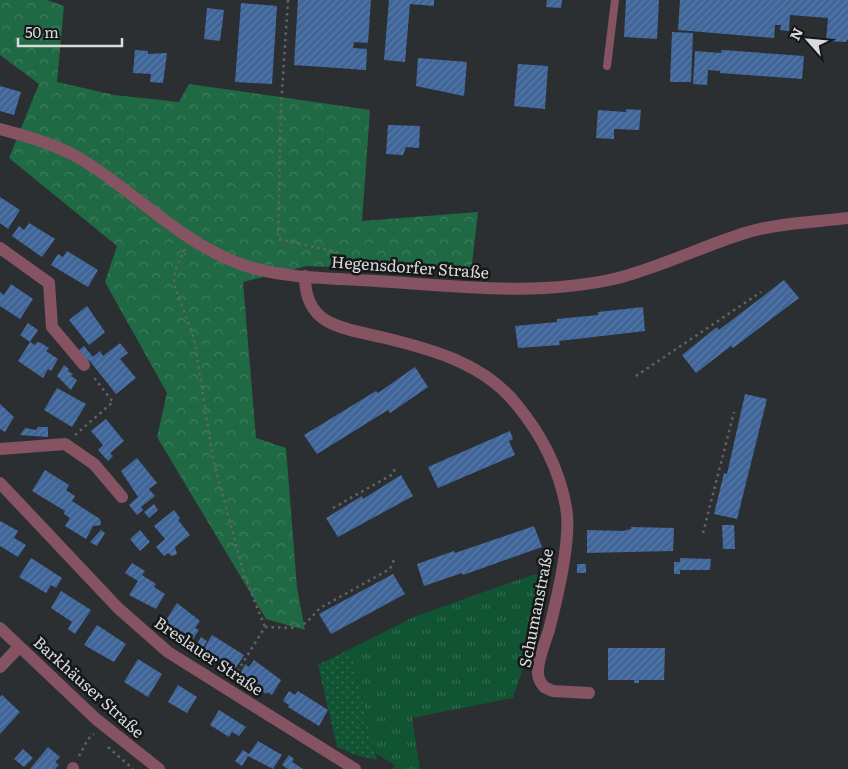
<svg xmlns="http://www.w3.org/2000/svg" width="848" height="769" font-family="Literata,serif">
	<defs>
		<pattern id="grass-tufts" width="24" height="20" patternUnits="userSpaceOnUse" patternTransform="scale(1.25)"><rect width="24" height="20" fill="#105433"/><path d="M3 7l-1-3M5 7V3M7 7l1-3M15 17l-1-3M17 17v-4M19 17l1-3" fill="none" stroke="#326c50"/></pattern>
		<pattern id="forest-crowns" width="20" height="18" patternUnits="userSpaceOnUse" patternTransform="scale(1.25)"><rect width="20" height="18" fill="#1f6944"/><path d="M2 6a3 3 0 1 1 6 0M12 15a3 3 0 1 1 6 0" fill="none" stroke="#3f7e5e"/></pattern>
		<pattern id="garden-dots" width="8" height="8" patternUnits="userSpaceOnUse" patternTransform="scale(1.25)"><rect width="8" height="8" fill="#105433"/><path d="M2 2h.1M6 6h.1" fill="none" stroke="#326c50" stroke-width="1.8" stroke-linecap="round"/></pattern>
		<pattern id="building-hatch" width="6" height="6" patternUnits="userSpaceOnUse" patternTransform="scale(1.25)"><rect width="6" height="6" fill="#3f6599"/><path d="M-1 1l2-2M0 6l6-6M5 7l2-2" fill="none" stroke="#5a7aa7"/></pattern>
	</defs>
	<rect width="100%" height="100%" fill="#2c2f32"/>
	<path fill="url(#grass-tufts)" d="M532,575h18l-9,39 -28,84 -101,20 8,51h-27l2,-4 -20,-12 -25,-104 66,-33z"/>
	<path fill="url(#forest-crowns)" d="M0,0h47l17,6 -7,76 57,13 65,7 10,-18 181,26 -8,111 116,-9 -7,61 -164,-7 -64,16 13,156 30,10 11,140 8,42 -39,-11 -109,-182 10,-44 -62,-111 12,-36 -108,-88 30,-74 -39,-29z"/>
	<path fill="url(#garden-dots)" d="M350,649l25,104 2,7 -21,-5 -19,-8 -19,-82z"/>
	<path fill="url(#building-hatch)" d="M298,0h73l-3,43 -14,-1 -1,6 14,1 -1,21 -72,-5z
		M389,0h45v6l-24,-2 -5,58 -21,-2z
		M547,0h15l-1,8 -15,-1z
		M626,0h33l-2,39 -33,-2z
		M680,0h168v39l-2,3 -20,-1 2,-23 -38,-3 -1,16 -9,-1 1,-5h-6l-1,13 -96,-8z
		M241,3l36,3 -5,78 -37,-2z
		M207,8l17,2 -4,31 -16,-2z
		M672,32l21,1 -2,49h-21z
		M135,50l13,1v3l19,-1 -4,30 -13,-1 1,-8 -18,-1z
		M722,50l82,6 -2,23 -82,-6v-2l-12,-1 -1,15 -14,-1 2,-33 26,2z
		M418,58l49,4 -3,34 -48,-10z
		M518,64l30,2 -3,43 -31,-3z
		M0,86l21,6 -7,23 -14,-4z
		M626,109l15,1 -2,20 -25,-1v10l-18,-1 2,-28 28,2z
		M388,125l32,1 -1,22 -13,-1 -3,8 -17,-1z
		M0,197l20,13 -12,19 -8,-6z
		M29,223l26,16 -13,18 -30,-21 7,-10 5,4z
		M67,251l31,19 -10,17 -37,-22 7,-11 5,3z
		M784,280l15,18 -66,50 -2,-2 -35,27 -14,-18 35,-28 2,3z
		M11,284l22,15 -13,20 -20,-13v-14l4,3z
		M87,306l18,26 -16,13 -20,-25z
		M643,307l2,24 -86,10 1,4 -42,3 -3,-22 42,-4v-3l41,-4v-3z
		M28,323l10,7 -8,12 -10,-7z
		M30,342l5,3 2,-3 4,1 8,5 -3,3 12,8 -7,12 -3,-2 -5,9 -25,-17z
		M120,343l8,10 -8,6 16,19 -20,16 -27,-34 -2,2 -9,-11 6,-5 9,11 7,-6 3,5z
		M64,365l5,4 -1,2 5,3 -2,2 6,4 -6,10 -14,-14z
		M415,367l13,20 -38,26 -2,-3 -71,44 -13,-19 72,-44 2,2z
		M57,388l29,16 -14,23 -28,-17z
		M745,394l22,5 -30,120 -23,-5 10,-41 3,1z
		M0,404l14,13 -9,15 -5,-3z
		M106,419l18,22 -14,12 3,3 -5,5 -10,-11 5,-5 -12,-14z
		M38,427h10v10l-28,-2 5,-7 11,2z
		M510,431l3,8 -4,2 6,14 -77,33 -10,-21z
		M137,458l20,25 -8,6 6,7 -14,11 2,3 -6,5 -8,-10 9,-8 -17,-26z
		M45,470l24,15 -3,5 9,6 -3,5 28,18 1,6 -8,1 -7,13 -21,-13 5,-8 -6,-4 1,-3 -33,-20z
		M401,475l12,21 -75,41 -12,-19 36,-22 1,3z
		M154,504l4,6 -9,8 -5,-6z
		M174,510l6,8 -2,2 12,15 -15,12 2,7 -5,2 -4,-3 -4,3 -8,-9 9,-8 -11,-13z
		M0,521l18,10 -4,7 12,7 -8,12 -18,-11z
		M722,525h12l1,24h-12z
		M534,526l8,21 -79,28 -1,-2 -38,13 -7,-22 37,-13 1,2z
		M631,527l43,1 -1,23 -86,2v-23l36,1 8,-2z
		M101,530l4,3 -8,13 -7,-4z
		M140,530l10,12 -10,9 -10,-12z
		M31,558l31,20 -6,10 -5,-3 -5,8 -27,-16z
		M680,558l31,1 -1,11h-30v4h-6v-12h6z
		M132,563l13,8 -3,4 14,9 -2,3 11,7 -9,15 -27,-14 9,-14 -13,-8z
		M577,564h9v9h-9z
		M393,574l12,20 -74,40 -12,-20z
		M61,591l30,19 -16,24 -7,-5 4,-7 -21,-14z
		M177,603l23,18 -5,7 4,2 -6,9 -18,-12 -2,3 -9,-7z
		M97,625l29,19 -12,18 -30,-17z
		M212,635l32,20 -11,17 -31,-20z
		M201,637l6,4 -6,10 -6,-3z
		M608,648h57l-1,32h-25v3h-5v-3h-26z
		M138,659l24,15 -14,23 -24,-15z
		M254,660l27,20 -9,15 -5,-3 -1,2 -23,-14 2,-3 -5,-3 5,-10 4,3z
		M178,685l19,12 -10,16 -19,-11z
		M289,691l6,4 3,-4 30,19 -9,16 -31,-19 1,-2 -6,-4z
		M2,695l18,17 -20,22v-37z
		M219,710l27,17 -7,9 -7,-4 -3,5 -19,-12z
		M258,741l24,14 -9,14 -25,-13 -6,10 -7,-5 8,-11 6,4z
		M48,747l12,10 -5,5 4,3 -4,4h-25z
		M23,749l10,9 -9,9 -10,-8z
		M289,755l5,4 -2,3 11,7h-15l-6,-4z"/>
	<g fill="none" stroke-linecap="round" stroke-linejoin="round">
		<path stroke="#616467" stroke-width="2.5" stroke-dasharray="2.5 4" stroke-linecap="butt" d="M288,0l-7,107 -3,132 59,13 -1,15
			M185,249l-10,21 -1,14 20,54 19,121 31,115 21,53
			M636,376l125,-84
			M75,435l38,-33 -21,-27
			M333,508l60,-34 2,-6
			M703,533l31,-121
			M265,627l26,1 15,-5 14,-15 70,-39 4,-9
			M234,677l31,-50
			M108,747l25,22
			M79,756l9,-17 6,-5"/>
		<path stroke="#855362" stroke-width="8" d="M607,66l8,-66"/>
		<path stroke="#855362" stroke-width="12" d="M0,129c30,8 58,16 84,32 55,34 99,84 162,105 41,13 87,12 130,15 80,5 163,16 242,-3 43,-11 85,-32 127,-45 33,-10 69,-11 103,-15
			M0,248l49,35 3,44 32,38
			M305,276c0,19 5,35 22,45 16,9 37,12 54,16 50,12 103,26 136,68 24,29 42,64 49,102 6,31 -9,91 -17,123 -4,13 -12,30 -11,44 0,5 3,9 6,13l9,4 36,2
			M0,449l65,-5 29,20 28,33
			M0,483l118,125 50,44 187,117
			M0,667l19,-20
			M73,769v-1"/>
		<path stroke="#855362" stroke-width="12" d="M0,628l96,91 63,50"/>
	</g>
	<g text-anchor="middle" stroke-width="5" stroke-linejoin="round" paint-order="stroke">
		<g font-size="16" fill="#d8dadc" stroke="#161718">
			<text transform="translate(410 267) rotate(4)" y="6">Hegensdorfer Straße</text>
			<text transform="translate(536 608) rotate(-79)" y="6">Schumanstraße</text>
			<text transform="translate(209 656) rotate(34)" y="6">Breslauer Straße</text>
			<text transform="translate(89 687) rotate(42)" y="6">Barkhäuser Straße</text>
		</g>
	</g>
	<g transform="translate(808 40) rotate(297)" stroke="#161718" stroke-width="4" paint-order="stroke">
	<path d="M0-4L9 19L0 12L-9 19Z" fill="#d8dadc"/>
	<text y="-8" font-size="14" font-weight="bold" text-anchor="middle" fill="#d8dadc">N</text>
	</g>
	<path d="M18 38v8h104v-8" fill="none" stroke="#d8dadc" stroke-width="2.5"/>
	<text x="25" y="38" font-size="15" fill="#d8dadc" stroke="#161718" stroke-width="4" paint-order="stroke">50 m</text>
</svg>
